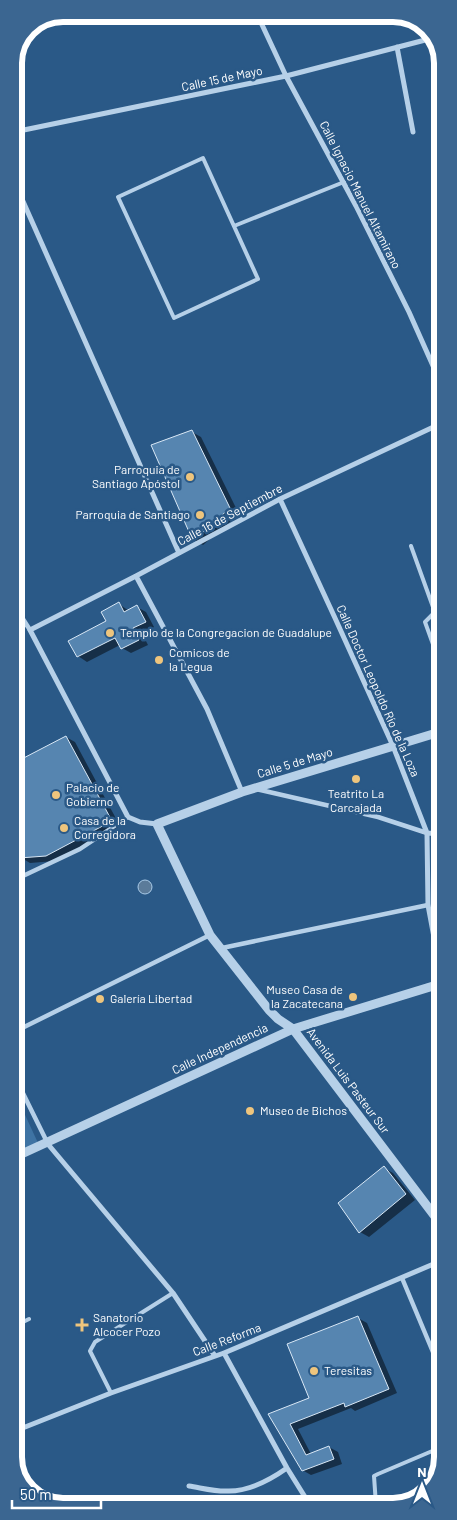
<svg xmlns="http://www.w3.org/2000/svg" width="457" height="1520" font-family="Barlow,sans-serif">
	<rect width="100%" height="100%" fill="#2a5987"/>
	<path fill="#3e73a3" d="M15,1093l23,50 -23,11z"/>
	<path fill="#5b7b9a" stroke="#aacbe8" d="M138 887a7 7 0 1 1 14 0a7 7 0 1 1-14 0Z"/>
	<path fill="#0007" d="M192,432l9,5 38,77 -36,31 -9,-5z
		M119,604l10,7 8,-4 9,5 8,15 -12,6 6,12 -17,8 -9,-5 -2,-3 -33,17 -9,-6 30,-34z
		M66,737l9,5 45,84 -65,35 -25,2 -10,-6z
		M384,1168l9,5 22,27 -46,37 -9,-5z
		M15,1240l3,7 -3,2z
		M358,1318l9,5 30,70 -42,18 -4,-3 -53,21 13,25 18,-7 9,5 4,12 -31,11 -9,-5 -33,-55 42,-17z"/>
	<path fill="#5685b0" stroke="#d9e8f6" d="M192,430l38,78 -37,33 -42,-96z
		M119,602l5,10 13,-7 9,17 -13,6 6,12 -18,9 -6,-11 -38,19 -9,-16 38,-20 -5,-9z
		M66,736l46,85 -66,35 -27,2 -5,-9v-86z
		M384,1166l22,28 -47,39 -21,-30z
		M358,1316l31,73 -44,18 -1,-4 -54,21 16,31 23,-9 5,13 -32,12 -34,-57 41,-16 -22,-54z"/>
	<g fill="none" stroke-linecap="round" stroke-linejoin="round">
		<path stroke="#b6d0e8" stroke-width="4" d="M203,158l55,121 -84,39 -56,-121z
			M234,226l110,-44
			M411,546l22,61 1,6 -9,9 18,50
			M15,1326l14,-7
			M111,1393l-21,-42 5,-9 78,-49
			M376,1505l-2,-29 4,-2 59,-25h3l3,4"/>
		<path stroke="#b6d0e8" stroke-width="4.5" d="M14,605l16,25
			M14,631l12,-7
			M256,789l122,28 49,16
			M14,877l11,-2 55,-26 48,-32
			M222,948l206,-43
			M14,1032l196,-97
			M15,1077l32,65
			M402,1278l41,98"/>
		<path stroke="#b6d0e8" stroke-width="5" d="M257,14l29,62 70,130 53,106 33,74
			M397,47l16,85
			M14,132l272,-56 147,-38
			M14,181l165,372
			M280,499l55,119 58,128 34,87 1,72 15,81
			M136,576l71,133 35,83
			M157,824l-17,-2 -12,-5 -98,-187 106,-54 144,-77 162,-76
			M427,833l16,1
			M47,1143l126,150 42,63
			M224,1353l63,115 23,37
			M15,1431l96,-38 113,-40 219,-93
			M189,1486c13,2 27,6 40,5 20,0 41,-11 58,-23"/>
		<path stroke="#b6d0e8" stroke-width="9" d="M443,731l-201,61 -85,32 53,111 59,75 9,9 15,10 150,198
			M15,1157l278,-128 150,-46"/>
	</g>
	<g fill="#eec57d" stroke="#2a5987" stroke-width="2">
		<circle cx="190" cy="477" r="5"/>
		<circle cx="200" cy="515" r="5"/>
		<circle cx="110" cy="633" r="5"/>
		<circle cx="159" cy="660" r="5"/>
		<circle cx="356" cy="779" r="5"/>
		<circle cx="56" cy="795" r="5"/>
		<circle cx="64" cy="828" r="5"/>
		<circle cx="353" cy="997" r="5"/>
		<circle cx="100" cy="999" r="5"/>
		<circle cx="250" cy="1111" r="5"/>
		<path d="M79.5 1317.5h5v5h5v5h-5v5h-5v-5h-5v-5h5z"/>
		<circle cx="314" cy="1371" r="5"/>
	</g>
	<g text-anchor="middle" stroke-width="5" stroke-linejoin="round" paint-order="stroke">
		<g font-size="12" fill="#fff" stroke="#2a5987">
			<text transform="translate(222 79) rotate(-12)" y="4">Calle 15 de Mayo</text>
			<text transform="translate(360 195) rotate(63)" y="4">Calle Ignacio Manuel Altamirano</text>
			<text transform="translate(230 515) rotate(-28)" y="4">Calle 16 de Septiembre</text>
			<text transform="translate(378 691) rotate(66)" y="4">Calle Doctor Leopoldo Río de la Loza</text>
			<text transform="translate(295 763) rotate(-17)" y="4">Calle 5 de Mayo</text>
			<text transform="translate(220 1049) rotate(-25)" y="4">Calle Independencia</text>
			<text transform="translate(348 1081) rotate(53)" y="4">Avenida Luis Pasteur Sur</text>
			<text transform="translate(227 1340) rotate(-21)" y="4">Calle Reforma</text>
		</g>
		<g font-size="12" fill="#fff" stroke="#2a5987" text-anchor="start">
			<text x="180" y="474" text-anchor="end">Parroquia de<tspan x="180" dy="14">Santiago Apóstol</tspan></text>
			<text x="190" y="519" text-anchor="end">Parroquia de Santiago</text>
			<text x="120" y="637">Templo de la Congregacion de Guadalupe</text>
			<text x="169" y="657">Comicos de<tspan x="169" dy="14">la Legua</tspan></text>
			<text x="66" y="792">Palacio de<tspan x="66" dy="14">Gobierno</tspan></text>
			<text x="356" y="798" text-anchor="middle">Teatrito La<tspan x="356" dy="14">Carcajada</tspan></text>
			<text x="74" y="825">Casa de la<tspan x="74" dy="14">Corregidora</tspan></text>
			<text x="343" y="994" text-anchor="end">Museo Casa de<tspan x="343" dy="14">la Zacatecana</tspan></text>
			<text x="110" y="1003">Galería Libertad</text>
			<text x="260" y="1115">Museo de Bichos</text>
			<text x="93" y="1322">Sanatorio<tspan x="93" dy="14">Alcocer Pozo</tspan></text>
			<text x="324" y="1375">Teresitas</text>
		</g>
	</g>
	<path d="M0 0H457V1520H0ZM63 22H393A41 41 0 0 1 434 63V1457A41 41 0 0 1 393 1498H63A41 41 0 0 1 22 1457V63A41 41 0 0 1 63 22Z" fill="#3b6691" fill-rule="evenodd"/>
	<path fill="none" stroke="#fff" stroke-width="6" d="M63 22H393A41 41 0 0 1 434 63V1457A41 41 0 0 1 393 1498H63A41 41 0 0 1 22 1457V63A41 41 0 0 1 63 22Z"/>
	<g transform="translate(422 1485)" stroke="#2a5987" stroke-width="4" paint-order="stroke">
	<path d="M0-4L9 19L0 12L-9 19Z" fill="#ffffff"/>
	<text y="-8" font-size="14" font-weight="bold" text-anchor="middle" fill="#ffffff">N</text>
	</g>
	<path d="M12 1500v8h89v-8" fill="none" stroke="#ffffff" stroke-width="2.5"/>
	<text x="20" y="1500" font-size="15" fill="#ffffff" stroke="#2a5987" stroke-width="4" paint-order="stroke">50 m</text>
</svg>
